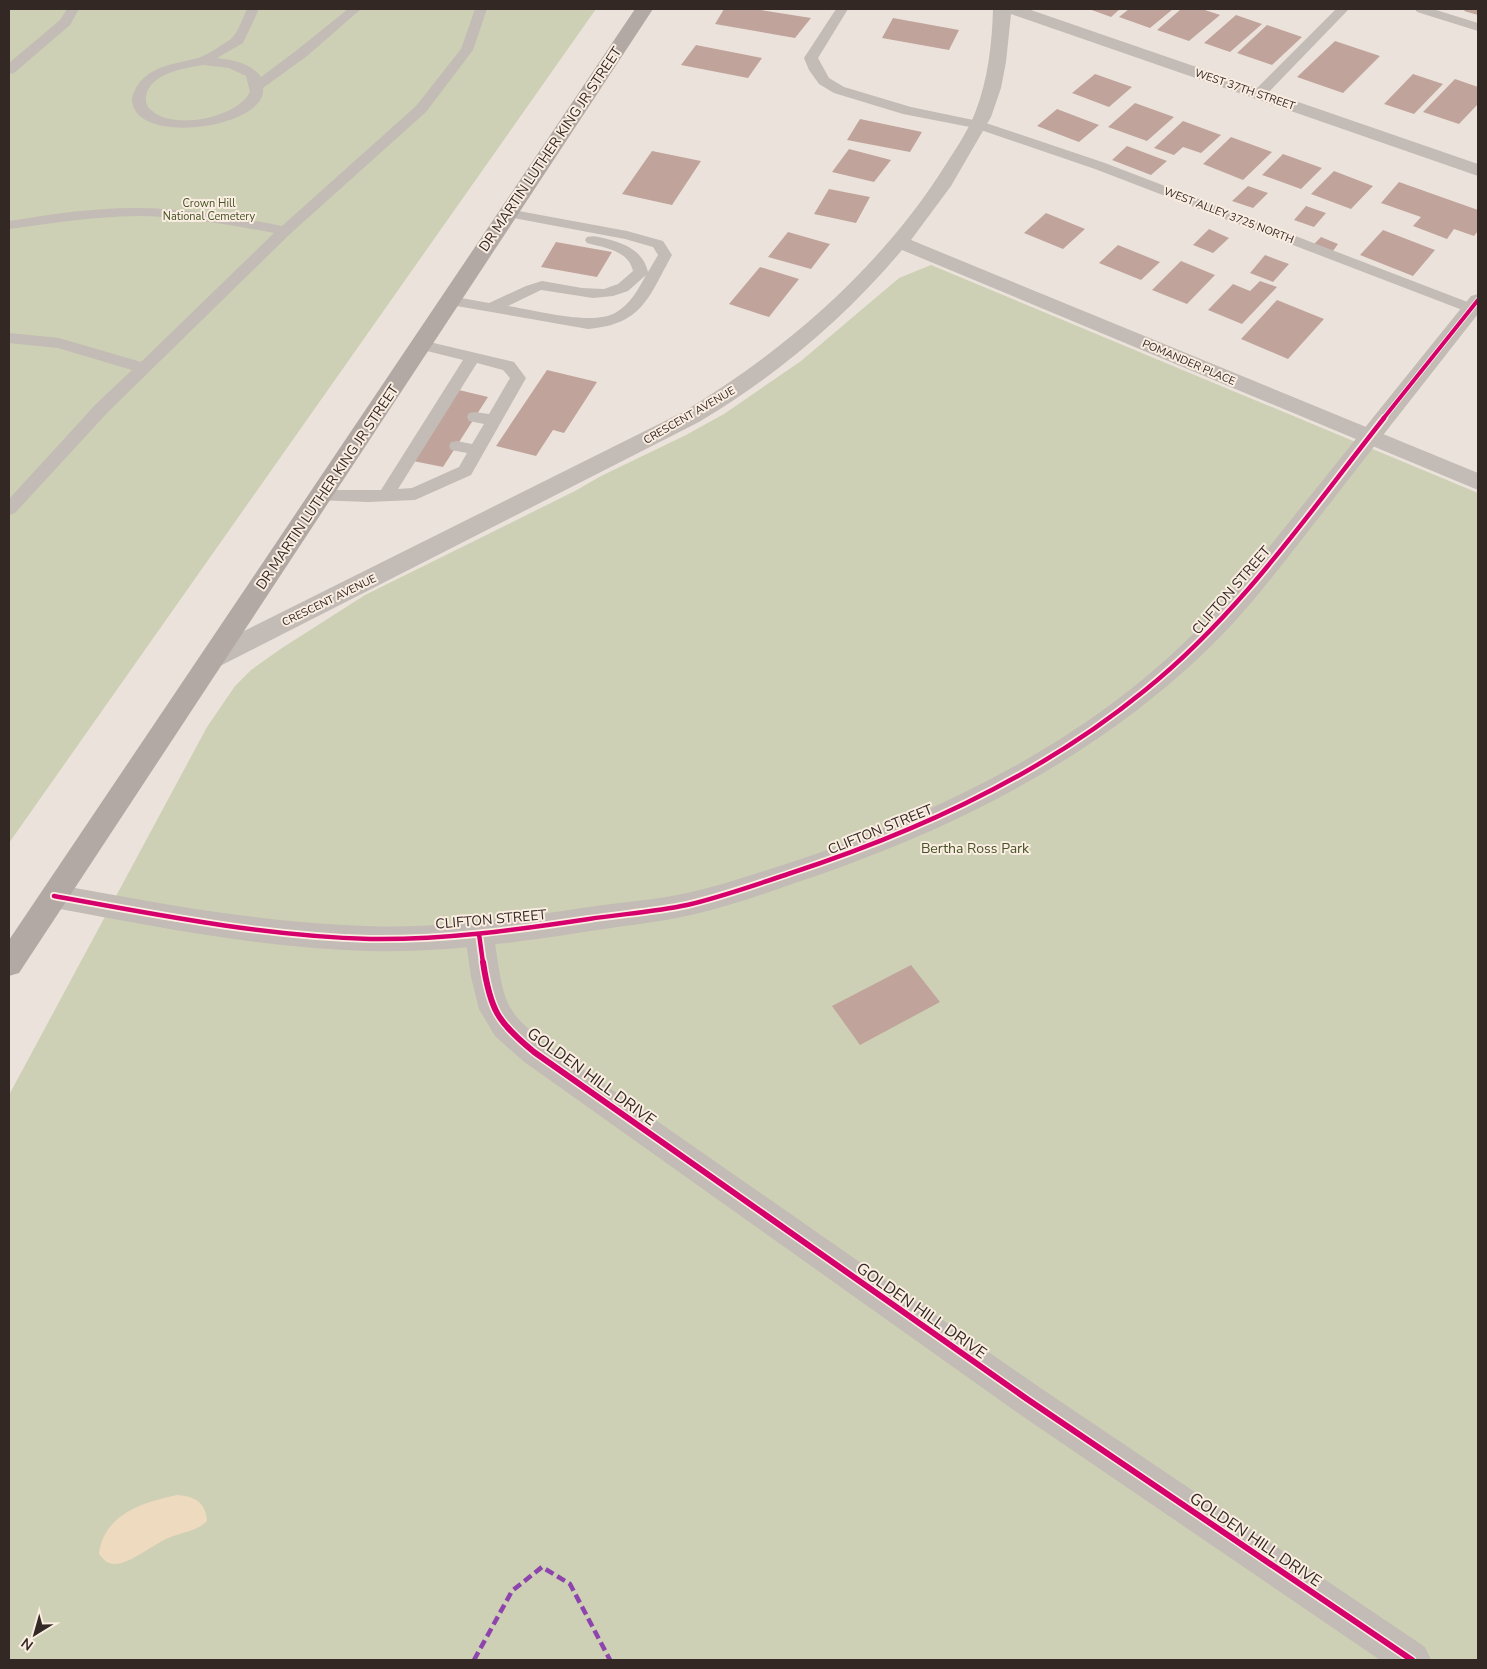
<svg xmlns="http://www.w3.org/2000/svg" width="1487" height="1669" font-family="'Nunito Sans',sans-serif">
	<rect width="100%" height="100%" fill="#ebe3db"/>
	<path fill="#cdd0b4" d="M9,9h587l-587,834z
		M931,265l547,228v1167h-1469v-565l198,-368 28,-41 16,-16 31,-22 83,-53 210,-104 26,-15 85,-41 38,-21 77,-53 98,-83z"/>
	<path fill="#eedabe" d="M177,1495c17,1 29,7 30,26 -11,11 -25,11 -39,17 -14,6 -38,26 -53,26 -8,0 -12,-5 -16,-10 4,-39 44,-52 78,-59z"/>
	<path fill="#c0a49c" d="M724,9h30l57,9 -16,20 -80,-14z
		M1089,9h31l-9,8z
		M1129,9h44l-23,19 -31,-11z
		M1181,9h21l18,6 -31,26 -32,-11z
		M1466,9h12v6l-14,-4z
		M1236,15l26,9 -32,28 -26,-9z
		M893,18l66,12 -10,20 -67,-12z
		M1267,25l35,12 -30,28 -35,-12z
		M1335,41l45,15 -37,37 -46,-16z
		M696,45l66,13 -14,20 -67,-13z
		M1095,74l37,13 -23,20 -37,-14z
		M1413,74l30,10 -29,30 -30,-10z
		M1455,79l23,8v17l-19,20 -36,-12z
		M1135,103l39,14 -27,24 -39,-14z
		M1057,109l42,16 -20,17 -42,-16z
		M860,119l62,13 -12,20 -63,-12z
		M1183,121l38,14 -20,18 -18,-6 -9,8 -20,-7z
		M1231,137l41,15 -29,28 -40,-16z
		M1127,146l40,15 -16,14 -39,-15z
		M849,149l42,11 -17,22 -42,-10z
		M652,151l49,10 -29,44 -50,-11z
		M1283,154l39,14 -21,21 -39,-14z
		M1334,171l39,15 -22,23 -40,-15z
		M1399,182l79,28v21l-4,5 -20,-7 -7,10 -34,-13 8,-9 -40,-14z
		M1248,186l20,7 -15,15 -21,-7z
		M829,189l41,8 -14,26 -42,-9z
		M1306,206l20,7 -12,14 -20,-7z
		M1046,213l39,16 -22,20 -39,-16z
		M1209,229l20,9 -16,15 -20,-8z
		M1383,230l52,20 -22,26 -53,-21z
		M788,232l42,12 -19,25 -43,-12z
		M1321,237l17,7 -5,7 -19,-7z
		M556,242l56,10 -15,25 -56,-10z
		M1118,245l42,17 -19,18 -42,-17z
		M1265,255l24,9 -16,18 -23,-9z
		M1181,261l34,14 -28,29 -35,-14z
		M760,267l39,12 -30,38 -40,-13z
		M1260,281l17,6 -35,37 -34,-14 25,-26 17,7z
		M1277,300l47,19 -36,40 -47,-20z
		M547,370l50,12 -33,51 -11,-3 -17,26 -40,-10z
		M459,390l29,7 -45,70 -30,-6z
		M911,965l29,37 -80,43 -28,-39z"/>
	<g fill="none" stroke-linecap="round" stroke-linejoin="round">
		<path fill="#c3bbb5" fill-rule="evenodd" d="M67,9h12l-9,16 -56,48 -5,1v-11l51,-43z
			M247,9h12l-16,34 -26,15c16,2 34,5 44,19l36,-27 51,-41h13l-54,47 -44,32c5,40 -129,59 -131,12 0,-5 3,-10 5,-14 14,-21 39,-22 61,-28 10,-3 24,-13 33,-19 7,-6 12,-22 16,-30zM203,65l26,3 17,8 4,16c-13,26 -77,39 -99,18 -4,-3 -6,-8 -5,-14 4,-23 39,-28 57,-31z
			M475,9h12l-14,41 -47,62 -136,122 -182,178 -93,101 -6,2v-16l87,-95 36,-34 -74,-22 -49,-5v-10l50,5 82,24 133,-129c-43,-8 -88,-16 -132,-17 -45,0 -89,7 -133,13v-8c44,-7 88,-14 133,-13 47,1 94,9 140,18l134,-120 45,-57z
			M836,9h12l-30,49 11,20 15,9 67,20 72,15 122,41 373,143v10l-383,-147 -120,-41 -72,-14 -69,-21 -15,-9 -10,-14 -5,-12z
			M1336,9h13l-85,88h-10l-2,-3 2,-3z
			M1415,9h18l45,14v8l-61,-19z
			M508,209l119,22 36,10 9,14c-24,43 -29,69 -84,74l-143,-25 -3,-3 3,-3 5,-2 39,7 37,-17 16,-5 40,7 22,1 14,-5 15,-13c-5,-21 -28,-23 -46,-28l-2,-3 2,-3c7,-2 13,0 20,2 19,5 36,12 41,33l10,-17 -5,-8 -28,-8 -122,-23 -2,-3 2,-3zM646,275c-7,13 -16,30 -31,38 -23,13 -81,-3 -107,-7l33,-16 52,8 20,-2 15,-5z
			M421,340l93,22 12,16 -55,97 -56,25 -47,2 -53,-2 -2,-4 2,-4 6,-2h60l82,-130 -48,-12 -2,-3 2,-3zM477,363l26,7 7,8 -21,36 -14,-2 -6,1 -2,4 2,4 15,3 -12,20 -15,-3 -6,1 -2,4 2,4 16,3 -8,14 -47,21 -14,1z"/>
		<path fill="#c3bbb5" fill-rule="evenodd" d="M993,9h35l450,155v12l-467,-162 -5,48 -5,26 -10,29 -40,69 -40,54 567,233v17l-576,-240c-58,69 -126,126 -203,172l-477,243 -9,2 -9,-2 -4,-7 4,-7 479,-239c101,-61 194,-141 258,-240 12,-19 26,-39 34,-59 13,-33 17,-69 18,-104z
			M479,922l10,4c6,11 7,24 9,37 7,45 12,51 47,80l494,344 386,260 6,13h-51l-365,-249 -492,-350 -28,-25 -16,-27 -8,-32 -6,-43 4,-8z"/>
		<path fill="#c3bbb5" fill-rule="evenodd" d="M1478,294v20c-51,65 -103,131 -154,197 -38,48 -74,98 -118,140 -116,111 -260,182 -411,232 -34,12 -69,24 -104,32 -35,8 -71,11 -107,17 -71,11 -143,21 -216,19 -105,-3 -211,-24 -314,-43l-10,-4 -4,-8 4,-8 10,-4c103,19 207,39 312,42 75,3 149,-8 223,-19 33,-5 66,-7 98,-14 33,-7 64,-18 96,-28 148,-48 297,-119 409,-230 45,-45 83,-96 123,-145 52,-65 104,-130 156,-194z"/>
		<path fill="#b2a9a4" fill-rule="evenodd" d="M635,9h18l-634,964 -10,3v-36z"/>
		<path stroke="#8e44ad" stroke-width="4.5" stroke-dasharray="9 4.5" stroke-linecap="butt" d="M474,1660l38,-69 30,-24 28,17 40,76"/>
		<defs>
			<path id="cycleway-far2" d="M1383,419l95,-119"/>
			<path id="cycleway-far1" d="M54,896c104,19 210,40 316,43 74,1 146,-9 219,-20 32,-5 65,-7 98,-14 34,-8 68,-20 101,-31 127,-41 252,-98 356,-183 95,-76 165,-178 240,-273
				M479,934l4,29"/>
			<path id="cycleway" d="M483,962c7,47 14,60 51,90l493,347 385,261"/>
		</defs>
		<use href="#cycleway-far2" stroke="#faede1" stroke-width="6"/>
		<use href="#cycleway-far1" stroke="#faede1" stroke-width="8"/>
		<use href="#cycleway" stroke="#faede1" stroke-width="9"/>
		<use href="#cycleway-far2" stroke="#d6006c" stroke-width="4"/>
		<use href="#cycleway-far1" stroke="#d6006c" stroke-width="4.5"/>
		<use href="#cycleway" stroke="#d6006c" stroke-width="6"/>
	</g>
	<g text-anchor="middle" stroke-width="4" stroke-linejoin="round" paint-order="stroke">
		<g font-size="11" fill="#342824" stroke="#faede1">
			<text transform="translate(1245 89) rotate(19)" y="4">WEST 37TH STREET</text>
			<text transform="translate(1229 215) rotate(21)" y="4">WEST ALLEY 3725 NORTH</text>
			<text transform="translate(1189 362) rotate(23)" y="4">POMANDER PLACE</text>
			<text transform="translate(689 415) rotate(-30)" y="4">CRESCENT AVENUE</text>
			<text transform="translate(329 600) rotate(-26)" y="4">CRESCENT AVENUE</text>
		</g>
		<g font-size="11" fill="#465326" stroke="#faede1">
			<text x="209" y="207">Crown Hill<tspan x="209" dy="13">National Cemetery</tspan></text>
		</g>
		<g font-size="14" fill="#342824" stroke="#faede1">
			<text transform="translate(550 149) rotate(-56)" y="5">DR MARTIN LUTHER KING JR STREET</text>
			<text transform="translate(327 487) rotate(-56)" y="5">DR MARTIN LUTHER KING JR STREET</text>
			<text transform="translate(1231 590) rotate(-49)" y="5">CLIFTON STREET</text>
			<text transform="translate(880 829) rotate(-22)" y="5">CLIFTON STREET</text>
			<text transform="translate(491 919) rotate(-5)" y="5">CLIFTON STREET</text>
		</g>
		<g font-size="14" fill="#465326" stroke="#faede1">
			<text x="975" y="853">Bertha Ross Park</text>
		</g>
		<g font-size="16" fill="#342824" stroke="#faede1">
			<text transform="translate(592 1076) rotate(36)" y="6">GOLDEN HILL DRIVE</text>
			<text transform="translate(922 1310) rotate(35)" y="6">GOLDEN HILL DRIVE</text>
			<text transform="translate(1256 1539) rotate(34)" y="6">GOLDEN HILL DRIVE</text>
		</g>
	</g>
	<rect width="1487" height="1669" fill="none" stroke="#342824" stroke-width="20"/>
	<g transform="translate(35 1634) rotate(217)" stroke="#faede1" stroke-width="4" paint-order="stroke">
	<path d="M0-4L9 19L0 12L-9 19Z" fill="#342824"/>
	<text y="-8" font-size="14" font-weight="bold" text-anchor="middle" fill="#342824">N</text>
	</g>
</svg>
